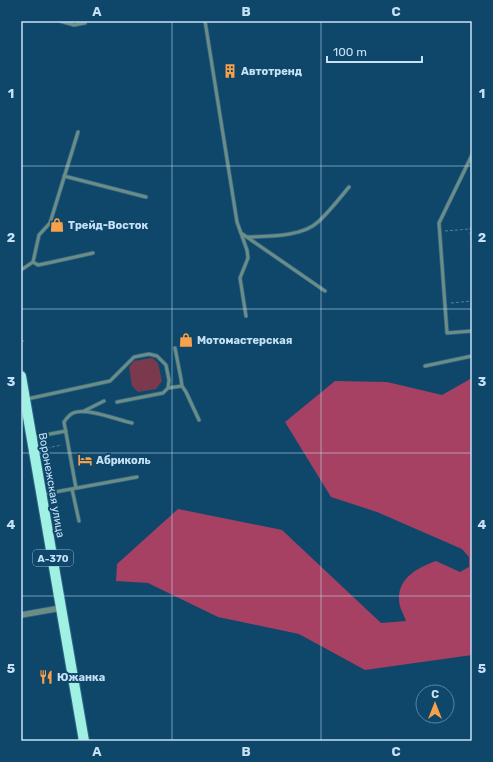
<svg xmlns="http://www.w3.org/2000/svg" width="493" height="762" font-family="Rubik,sans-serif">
	<rect width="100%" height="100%" fill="#0e476a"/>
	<path fill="#7b394d" d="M152,358l6,5 4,18 -6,8 -18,3 -6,-6 -3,-19 5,-6z"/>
	<path fill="#a74163" d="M472,378v277l-107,15 -66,-36 -81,-17 -70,-34 -32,-2 1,-17 61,-55 104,21 99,93 25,-2c-2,-6 -7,-14 -7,-21 -1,-22 18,-32 37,-39l24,11 9,-5v-10l-7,-8 -85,-37 -46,-15 -46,-75 50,-41 52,1 55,13z"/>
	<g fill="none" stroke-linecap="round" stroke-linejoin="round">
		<defs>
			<path id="lane" d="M60,21l14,4 11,-2
				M205,21l32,201 10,28 1,8 -8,20 6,38
				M472,155l-33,68 8,110 25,-2
				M64,176l82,21
				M241,233l84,58
				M247,237c21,-1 55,0 71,-15 11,-10 21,-23 31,-35
				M33,262l5,3 10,-2 45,-10
				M21,270l12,-8 6,-27 11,-12 28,-91
				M175,348l6,31 1,7
				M425,366l47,-10
				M27,399l83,-18 24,-24 15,-3 8,2 9,9 3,15 -1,8
				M117,402l46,-9 5,-5 14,-2 4,6 13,28
				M84,411l20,-10
				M34,437l32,-6
				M76,488l-12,-66c2,-3 5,-7 9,-9 13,-6 45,7 59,10
				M72,489l7,32
				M44,494l93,-17"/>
			<path id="street" d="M21,615l40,-7"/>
			<path id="highway" d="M21,376l63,365"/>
		</defs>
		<use href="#lane" stroke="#336686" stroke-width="4.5"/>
		<use href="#street" stroke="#336686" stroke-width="7"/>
		<use href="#highway" stroke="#336686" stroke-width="12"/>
		<path stroke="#52809e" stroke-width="1" stroke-dasharray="3 2" stroke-linecap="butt" d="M472,229h-2l2,32
			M445,231l25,-2 2,-4
			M451,303l21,-2
			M21,341h3
			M42,449l20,-4"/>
		<use href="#lane" stroke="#6c8c86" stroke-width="3"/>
		<use href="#street" stroke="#6c8c86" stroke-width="5.5"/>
		<use href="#highway" stroke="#9ff1e3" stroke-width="10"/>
	</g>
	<path fill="none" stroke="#c6e1f6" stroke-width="1" stroke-opacity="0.55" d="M172,21v720M321,21v720M21,166h451M21,309h451M21,453h451M21,596h451"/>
	<defs>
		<symbol id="building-bare" viewBox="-9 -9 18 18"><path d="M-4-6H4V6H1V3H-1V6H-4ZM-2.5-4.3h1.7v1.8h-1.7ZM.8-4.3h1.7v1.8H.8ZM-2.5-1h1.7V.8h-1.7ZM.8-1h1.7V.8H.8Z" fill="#f8a14a" stroke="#0e476a" stroke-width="2.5" paint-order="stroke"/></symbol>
		<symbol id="shop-bare" viewBox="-9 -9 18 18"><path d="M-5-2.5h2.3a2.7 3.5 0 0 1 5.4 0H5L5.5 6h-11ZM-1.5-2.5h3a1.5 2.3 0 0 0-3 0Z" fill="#f8a14a" stroke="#0e476a" stroke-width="2.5" paint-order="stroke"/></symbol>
		<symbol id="hotel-bare" viewBox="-9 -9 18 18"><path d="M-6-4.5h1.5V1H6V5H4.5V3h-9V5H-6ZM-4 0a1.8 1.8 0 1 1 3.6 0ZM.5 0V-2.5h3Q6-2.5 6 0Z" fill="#f8a14a" stroke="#0e476a" stroke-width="2.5" paint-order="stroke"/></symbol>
		<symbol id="restaurant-bare" viewBox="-9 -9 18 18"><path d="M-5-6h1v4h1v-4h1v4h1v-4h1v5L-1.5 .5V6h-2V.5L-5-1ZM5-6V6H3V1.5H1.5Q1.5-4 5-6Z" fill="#f8a14a" stroke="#0e476a" stroke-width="2.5" paint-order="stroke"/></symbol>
	</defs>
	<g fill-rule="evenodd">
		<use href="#building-bare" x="220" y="61" width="20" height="20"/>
		<use href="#shop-bare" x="47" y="215" width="20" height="20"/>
		<use href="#shop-bare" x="176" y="330" width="20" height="20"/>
		<use href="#hotel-bare" x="75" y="450" width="20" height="20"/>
		<use href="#restaurant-bare" x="36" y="667" width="20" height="20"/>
	</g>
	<g text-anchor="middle" stroke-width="4" stroke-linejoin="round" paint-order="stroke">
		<rect fill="#0e476a" stroke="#8fb3cc" stroke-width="1" x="33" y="550" width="40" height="16" rx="3"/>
		<g font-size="10" font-weight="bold" fill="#c6e1f6">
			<text x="53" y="562">А-370</text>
		</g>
		<g font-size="11" font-weight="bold" fill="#c6e1f6" stroke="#0e476a" text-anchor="start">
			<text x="241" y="75">Автотренд</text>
			<text x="68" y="229">Трейд-Восток</text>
			<text x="197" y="344">Мотомастерская</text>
			<text x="96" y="464">Абриколь</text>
			<text x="57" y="681">Южанка</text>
		</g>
		<g font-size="11" fill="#c6e1f6" stroke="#0e476a">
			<text transform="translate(52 485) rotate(80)" y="4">Воронежская улица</text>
		</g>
	</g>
	<rect width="493" height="762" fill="none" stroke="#0e476a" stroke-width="44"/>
	<g transform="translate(435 704)"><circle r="19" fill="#0e476a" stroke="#5885a2"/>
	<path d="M0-3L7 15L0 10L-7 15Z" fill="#f8a14a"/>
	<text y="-6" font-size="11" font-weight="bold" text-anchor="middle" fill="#c6e1f6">С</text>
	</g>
	<path d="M327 56v6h95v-6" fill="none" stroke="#c6e1f6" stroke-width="2"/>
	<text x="333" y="56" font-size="12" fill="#c6e1f6" stroke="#0e476a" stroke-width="3" paint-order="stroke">100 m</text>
	<rect x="22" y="22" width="449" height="718" fill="none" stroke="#c6e1f6" stroke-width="1.5"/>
	<g font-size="13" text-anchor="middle" font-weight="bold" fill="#c6e1f6">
		<text x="97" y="16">A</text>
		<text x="246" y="16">B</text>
		<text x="396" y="16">C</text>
		<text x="11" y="98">1</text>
		<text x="482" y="98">1</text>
		<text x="11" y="242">2</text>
		<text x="482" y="242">2</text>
		<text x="11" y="386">3</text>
		<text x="482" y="386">3</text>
		<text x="11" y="529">4</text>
		<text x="482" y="529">4</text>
		<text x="11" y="673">5</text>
		<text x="482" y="673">5</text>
		<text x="97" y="756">A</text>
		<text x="246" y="756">B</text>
		<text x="396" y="756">C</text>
	</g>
</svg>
